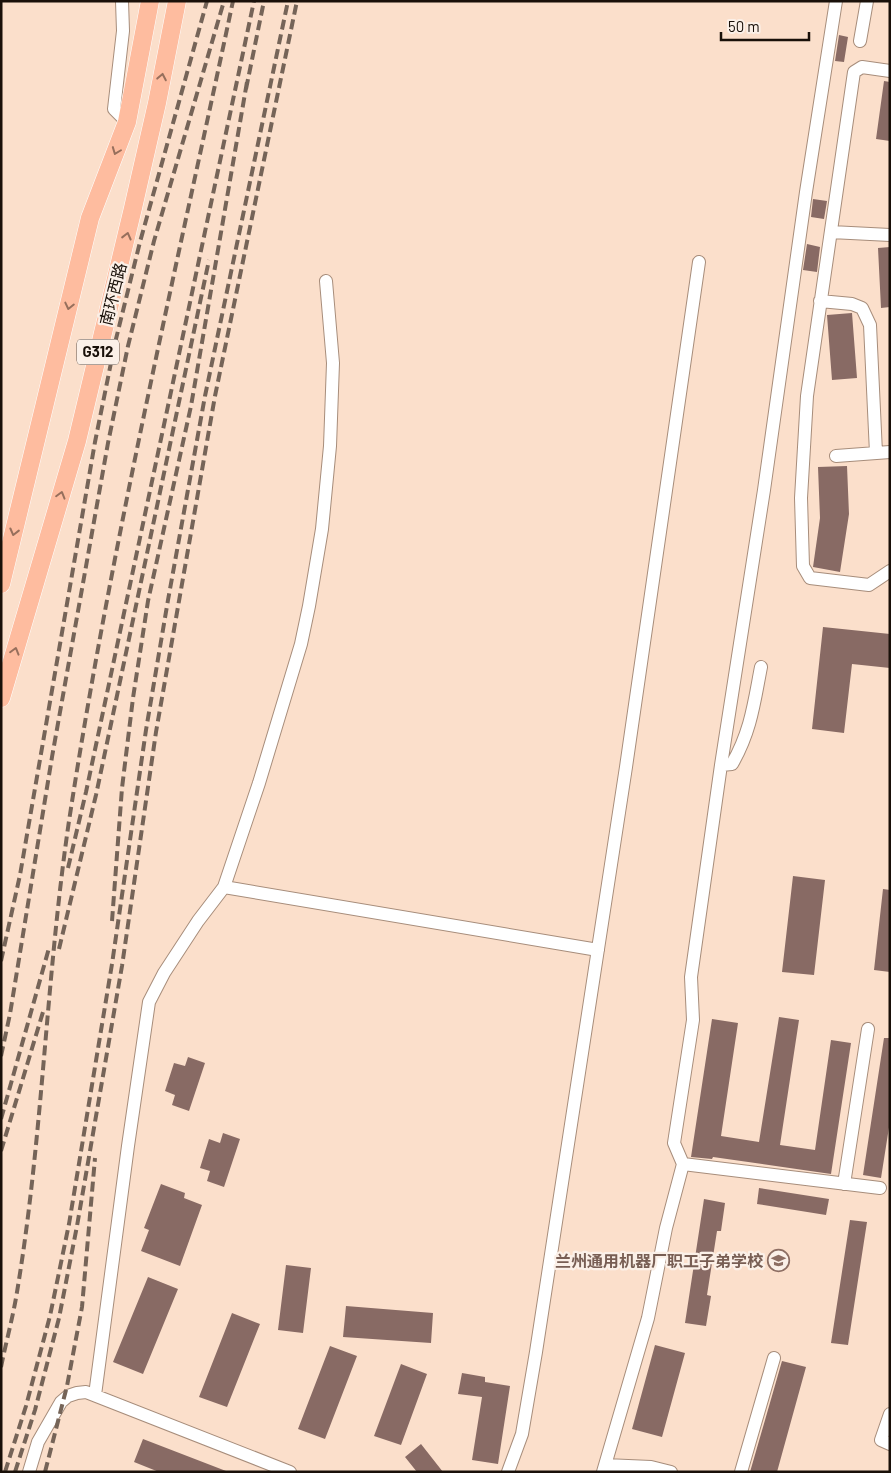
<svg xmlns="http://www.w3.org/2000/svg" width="891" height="1473" font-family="Barlow,'Noto Sans SC',sans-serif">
	<rect width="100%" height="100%" fill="#fbdfcb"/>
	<path fill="#886a64" d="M839,35l9,2 -4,25 -9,-1z
		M884,81l6,1v59l-14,-2z
		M813,199l14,2 -3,18 -13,-2z
		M807,244l13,3 -3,25 -14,-2z
		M890,247v60l-9,1 -3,-60z
		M852,313l5,65 -25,2 -5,-65z
		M847,466l2,48 -9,58 -27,-5 7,-49 -2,-51z
		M823,627l67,7v34l-38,-4 -8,69 -32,-4z
		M793,876l32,4 -11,95 -32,-3z
		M883,889l7,1v82l-16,-2z
		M779,1017l20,3 -19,125 35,5 16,-110 20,3 -20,131 -118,-17 -1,2 -21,-2 21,-138 26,4 -17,113 38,6z
		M884,1038h6v83l-9,57 -18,-3z
		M188,1057l17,6 -16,48 -17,-6 3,-10 -10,-4 9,-28 11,3z
		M223,1133l17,6 -16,48 -17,-6 3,-10 -10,-3 9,-29 11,4z
		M161,1184l24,9 -1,5 18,7 -22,61 -39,-15 8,-21 -5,-2z
		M759,1188l70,11 -3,16 -69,-11z
		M704,1199l21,4 -4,28h-4l-10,64 4,1 -5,30 -21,-3z
		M850,1220l17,2 -19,123 -17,-2z
		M286,1265l25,3 -8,65 -25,-3z
		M148,1277l30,12 -35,85 -30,-12z
		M346,1306l87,7 -2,30 -88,-6z
		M232,1313l28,11 -33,83 -28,-10z
		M655,1345l30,8 -23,84 -30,-8z
		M330,1346l27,10 -32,83 -27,-10z
		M782,1361l24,6 -29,105h-27z
		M401,1364l26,10 -26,71 -27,-9z
		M462,1373l23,4v5l25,4 -12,78 -26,-4 10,-63 -24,-3z
		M143,1439l83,32v1h-67l-25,-10z
		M421,1444l22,28h-26l-12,-15z"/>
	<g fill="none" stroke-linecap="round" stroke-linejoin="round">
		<defs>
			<path id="minor" d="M122,1l1,30 -9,78 13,13
				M860,41l7,-40
				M890,71l-28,-4 -8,5 -47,324 -6,102 2,68 7,12 59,7 21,-14
				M831,232l59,3
				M820,301l32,3 10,4 8,17 6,128
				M836,456l54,-4
				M721,765l11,-1c19,-33 22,-61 29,-97
				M224,887l374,63
				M683,1164l-9,-21 19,-123 -2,-43 30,-212 43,-275 42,-298 30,-191
				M844,1184l24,-155
				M95,1395l33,-249 21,-144 15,-29 34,-52 26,-34 35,-104 42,-139 8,-38 13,-77 8,-83 3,-83 -7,-82
				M890,1414l-9,26 9,4
				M605,1465l46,2 20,5
				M29,1472l9,-30 23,-40 7,-6 9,-3 9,-1 204,80
				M508,1472l14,-38 14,-82 90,-585 73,-505
				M603,1472l45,-154 18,-90 17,-64 197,24
				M741,1472l33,-114"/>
			<path id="highway" d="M1,584l89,-366 37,-96 23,-121
				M1,698l76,-257 56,-233 24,-105 20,-102"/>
		</defs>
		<use href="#minor" stroke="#a78d7b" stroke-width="14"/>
		<use href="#highway" stroke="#fff" stroke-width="19"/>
		<use href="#minor" stroke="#fff" stroke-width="12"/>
		<use href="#highway" stroke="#febc9f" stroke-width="18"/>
		<path stroke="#756458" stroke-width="4" stroke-dasharray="10 5" stroke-linecap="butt" d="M246,89l18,-88
			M68,868l18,-76 168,-791
			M112,921l10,-133 11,-90 15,-97 43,-195 56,-324
			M59,949l37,-154 113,-535
			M1,961l19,-86 75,-433 20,-99 25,-101 67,-241
			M1,1056l9,-42 42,-257 56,-314 20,-97 26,-105 70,-240
			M1,1119l48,-171
			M1,1151l42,-139
			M1,1367c5,-25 12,-50 16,-75 26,-156 29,-315 52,-471 42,-275 106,-547 164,-820
			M5,1472l21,-66 24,-90 19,-92 43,-260 34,-234 22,-130 37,-204 83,-395
			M15,1472l20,-62 24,-92 18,-92 45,-260 34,-234 59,-336 82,-395
			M45,1472l22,-86 15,-79 13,-149"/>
	</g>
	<defs><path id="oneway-chevron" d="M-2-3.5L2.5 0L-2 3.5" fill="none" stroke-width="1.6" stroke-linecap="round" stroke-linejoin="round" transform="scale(1.25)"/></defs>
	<g stroke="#976f5c">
		<use href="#oneway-chevron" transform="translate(162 77) rotate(-79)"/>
		<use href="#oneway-chevron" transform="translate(116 151) rotate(111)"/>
		<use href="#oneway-chevron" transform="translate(127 236) rotate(-76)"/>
		<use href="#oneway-chevron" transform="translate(69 306) rotate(103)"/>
		<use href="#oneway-chevron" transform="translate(61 495) rotate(-74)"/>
		<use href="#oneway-chevron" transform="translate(14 532) rotate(104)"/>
		<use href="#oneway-chevron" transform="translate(15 651) rotate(-74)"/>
	</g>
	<defs>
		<symbol id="school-ring" viewBox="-11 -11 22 22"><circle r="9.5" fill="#fbf0e8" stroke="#8d6e63" stroke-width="1.5"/><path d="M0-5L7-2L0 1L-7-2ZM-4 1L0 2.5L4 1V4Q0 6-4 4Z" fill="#8d6e63"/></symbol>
	</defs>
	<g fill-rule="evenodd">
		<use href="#school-ring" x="766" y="1248" width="25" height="25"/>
	</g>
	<g text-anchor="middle" stroke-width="4.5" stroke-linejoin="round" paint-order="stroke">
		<rect fill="#fbf0e8" stroke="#5d534c" stroke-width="1" x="77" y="339.5" width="42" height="25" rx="4"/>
		<g font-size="15" font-weight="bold" fill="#191009">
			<text x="98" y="357">G312</text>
		</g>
		<g font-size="16" fill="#191009" stroke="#fbf0e8">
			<text transform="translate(113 294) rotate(-76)" y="6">南环西路</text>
		</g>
		<g font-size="16" font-weight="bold" fill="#785e54" stroke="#fbf0e8" text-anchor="end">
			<text x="763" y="1267">兰州通用机器厂职工子弟学校</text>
		</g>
	</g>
	<rect width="891" height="1473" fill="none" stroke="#191009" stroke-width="5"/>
	<path d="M721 32v8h88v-8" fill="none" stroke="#191009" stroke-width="2.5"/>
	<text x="728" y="32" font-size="15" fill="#191009" stroke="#fbf0e8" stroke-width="4" paint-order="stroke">50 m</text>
</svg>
